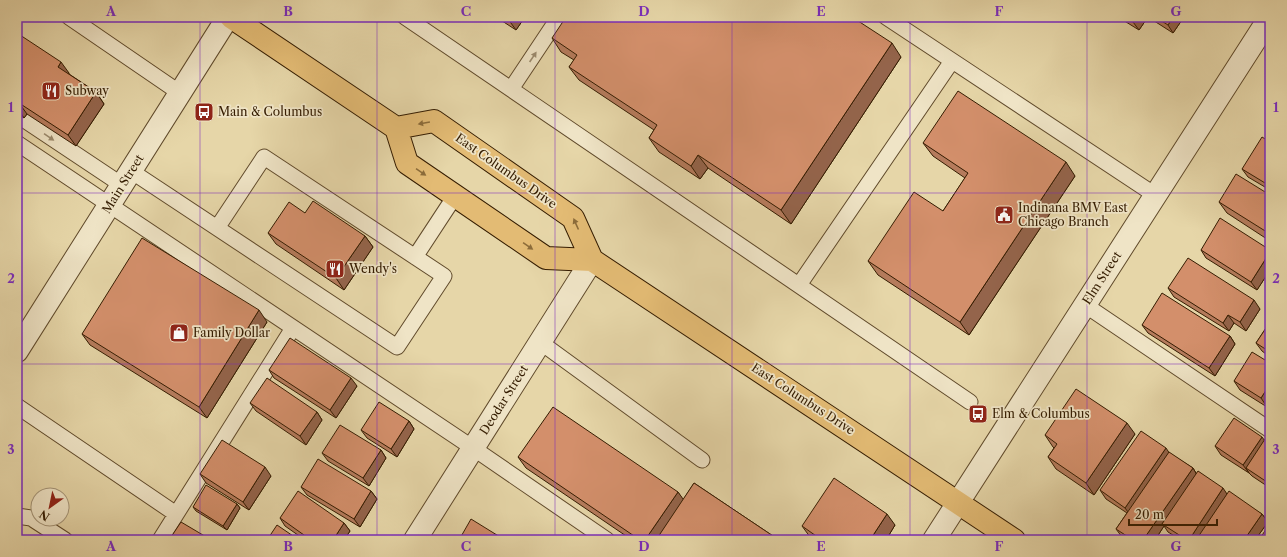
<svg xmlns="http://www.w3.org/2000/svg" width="1287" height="557" font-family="'Libre Caslon Text',serif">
	<rect width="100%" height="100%" fill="#e6d6a8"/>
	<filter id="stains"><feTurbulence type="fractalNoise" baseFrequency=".005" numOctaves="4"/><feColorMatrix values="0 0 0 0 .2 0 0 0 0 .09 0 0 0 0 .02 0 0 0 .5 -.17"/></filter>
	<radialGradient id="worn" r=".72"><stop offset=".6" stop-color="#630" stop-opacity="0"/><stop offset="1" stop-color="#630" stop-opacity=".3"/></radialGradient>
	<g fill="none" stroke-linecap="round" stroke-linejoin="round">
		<defs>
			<path id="service" d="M69,17l111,76
				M405,17l565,385
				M886,17l269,178
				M511,89l48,-72
				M17,115l105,70
				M17,143l456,305 134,92
				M131,171l266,176 47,-71 -180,-119 -47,71
				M415,257l40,-61
				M799,285l153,-224
				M1085,305l185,125
				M540,342l162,118
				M17,406l159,108
				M17,516l14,2 34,22
				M160,540l133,-212"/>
			<path id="minor" d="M415,540l177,-280
				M934,540l336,-523"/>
			<path id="tertiary" d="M17,351l211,-334"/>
			<path id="primary" d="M231,17l165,111 11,35 139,95 46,2 422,280
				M396,128l38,-7 139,97 19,42"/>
		</defs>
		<use href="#service" stroke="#604a2b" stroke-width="17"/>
		<use href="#minor" stroke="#604a2b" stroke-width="24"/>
		<use href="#tertiary" stroke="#604a2b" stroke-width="24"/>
		<use href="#primary" stroke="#341c01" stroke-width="24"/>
		<use href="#service" stroke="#efe4c6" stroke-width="15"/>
		<use href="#minor" stroke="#efe4c6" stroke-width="22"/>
		<use href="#tertiary" stroke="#efe4c6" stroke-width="22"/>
		<use href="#primary" stroke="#e3bb74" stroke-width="22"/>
	</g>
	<path fill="#b57b5c" stroke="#341c01" d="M496,17h29l-9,13z
		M1118,17h66l-11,16 -25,-16 -9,13z
		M17,33l52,40v1l27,18 8,12 -28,42 -49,-32 -3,4 -7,-5z
		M552,38l349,19 -110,167 -83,-56 -8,11 -41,-27 -10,-14 5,-8 -75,-50 -10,-13 5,-7 -13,-8z
		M1270,142v48l-22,-13 -6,-8z
		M923,143l152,33 -106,159 -91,-60 -10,-14 75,-50 22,-33 -32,-22z
		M1270,195v46l-43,-28 -8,-11z
		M305,213l60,23 8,11 -29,43 -68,-46 -8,-11z
		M1201,250h69v20l-13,20 -51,-32z
		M1168,288l92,21 -14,22 -12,-8 -5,8 -55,-34z
		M267,322l-60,96 -117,-73 -8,-11z
		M1270,322v35l-8,-6 -6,-8z
		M1142,325l88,11 5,8 -20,32 -67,-43z
		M1270,363v38l-3,6 -27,-17 -6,-9z
		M269,370l88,16 -21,32 -62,-40z
		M250,403l67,9 5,8 -16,25 -50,-34z
		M409,421l5,8 -17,28 -30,-19 -6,-8z
		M1135,434l-41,61 -38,-26 -8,-12 6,-9 -1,-1 -8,-12z
		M1264,440l6,3v45l-18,-12 -3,-3 -28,-18 -6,-9z
		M381,450l5,8 -17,28 -41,-25 -6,-8z
		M1169,453l24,15 3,5 31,21 35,20 6,8 -13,18h-74l-13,-8 -4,-6 -9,14h-28l-5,-3 -6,-8 11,-16 -21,-14 -6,-9z
		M518,457l160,35 5,8 11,-17 85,57h-147l-106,-72z
		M200,474l71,2 -22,34 -43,-27z
		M301,487l70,4 6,8 -17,28 -53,-32z
		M237,504l3,4 -13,22 -31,-19 -3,-4z
		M280,518l64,5 6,8 -6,9h-39l-20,-14z
		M895,525l-9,15h-72l-4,-3 -8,-11z"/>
	<path fill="#94644b" stroke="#341c01" d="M509,17h16l-9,13 -8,-11z
		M1137,17h11l-9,13 -6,-8z
		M1173,17h11l-11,16 -5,-8z
		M892,43l9,14 -110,167 -10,-14z
		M61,62l8,11 -3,5 -8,-11z
		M96,92l8,12 -28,42 -8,-11z
		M19,103l8,11 -3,4 -7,-11v-2z
		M698,155l10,13 -8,11 -9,-13z
		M1066,162l9,14 -106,159 -9,-13z
		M365,236l8,11 -29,43 -8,-12z
		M1270,252v18l-13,20 -6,-8z
		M1254,300l6,9 -14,22 -6,-9z
		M259,310l8,12 -60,96 -8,-11z
		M1228,315l6,8 -5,8 -6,-8z
		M1230,336l5,8 -20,32 -6,-8z
		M351,378l6,8 -21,32 -6,-8z
		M1270,384v17l-3,6 -6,-9z
		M317,412l5,8 -16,25 -6,-9z
		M409,421l5,8 -17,28 -6,-8z
		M1127,423l8,11 -41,61 -8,-12z
		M1262,437l6,8 -22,23 3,5 -6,-8z
		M1166,448l6,9 -41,59 -6,-8z
		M381,450l5,8 -17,28 -6,-8z
		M265,467l6,9 -22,34 -6,-8z
		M1193,468l5,9 -36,47 2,2 -9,14h-12z
		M1223,488l6,9 -29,43h-11z
		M371,491l6,8 -17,28 -6,-8z
		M678,492l8,11 -25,37h-16z
		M237,504l3,4 -13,22 -4,-4z
		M887,514l8,11 -9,15h-16z
		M1262,514l6,8 -13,18h-11z
		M344,523l6,8 -6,9h-11z"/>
	<path fill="#d38f6b" stroke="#341c01" d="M566,17h286l40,26 -111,167 -83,-55 -7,11 -42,-28 8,-13 -88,-58 8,-12 -25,-17z
		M1125,17h12l-4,5z
		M1155,17h18l-5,8z
		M17,33l44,29 -3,5 38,25 -28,43 -49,-32 -2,2z
		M958,91l108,71 -106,160 -92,-61 46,-69 29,19 25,-38 -45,-30z
		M1262,137l8,5v44l-28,-17z
		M1236,174l34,21v39l-51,-32z
		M313,201l52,35 -29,42 -68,-45 21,-31 16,11z
		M1220,218l50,32v2l-19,30 -50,-32z
		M142,238l117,72 -60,97 -117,-73z
		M1188,258l66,42 -14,22 -12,-7 -5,8 -55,-35z
		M1162,293l68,43 -21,32 -67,-43z
		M1270,322v30l-14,-9z
		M290,338l61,40 -21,32 -61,-40z
		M1252,352l18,11v21l-9,14 -27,-17z
		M267,378l50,34 -17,24 -50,-33z
		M1076,389l51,34 -41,60 -38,-26 9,-13 -12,-9z
		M379,402l30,19 -18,28 -30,-19z
		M553,407l125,85 -33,48h-5l-122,-83z
		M1234,418l28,19 -19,28 -28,-19z
		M340,425l41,25 -18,28 -41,-25z
		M1141,431l25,17 -41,60 -25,-18z
		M1265,439l5,4v41l-24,-16z
		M222,440l43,27 -22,35 -43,-28z
		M1169,452l24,16 -50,72h-10l-17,-11z
		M318,459l53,32 -17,28 -53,-32z
		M1198,471l25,17 -34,52h-2l-25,-16z
		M834,478l53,36 -17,26h-52l1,-2 -17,-12z
		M694,483l85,57h-123z
		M206,485l31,19 -14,22 -30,-19z
		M298,491l46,32 -11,17h-22l-31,-22z
		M1229,491l33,23 -18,26h-48z
		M471,519l34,21h-46z
		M181,522l27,16 -1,2h-38z
		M1270,523v17h-11z
		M277,525l22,15h-32z"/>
	<defs><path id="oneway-solid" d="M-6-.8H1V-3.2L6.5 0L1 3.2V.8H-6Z"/></defs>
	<g fill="#9b8a6d">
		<use href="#oneway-solid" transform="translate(533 57) rotate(-56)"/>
		<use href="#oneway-solid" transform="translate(49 137) rotate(34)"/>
	</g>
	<g fill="#8c6c3a">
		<use href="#oneway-solid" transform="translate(424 123) rotate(170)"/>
		<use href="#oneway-solid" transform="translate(421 172) rotate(34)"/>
		<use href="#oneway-solid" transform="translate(576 224) rotate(-114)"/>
		<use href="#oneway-solid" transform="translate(528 246) rotate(35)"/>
	</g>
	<path fill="none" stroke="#7b2cbf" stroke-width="1" stroke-opacity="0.55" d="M200,17v523M377,17v523M555,17v523M732,17v523M910,17v523M1087,17v523M17,193h1253M17,364h1253"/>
	<defs>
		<symbol id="restaurant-square" viewBox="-11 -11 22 22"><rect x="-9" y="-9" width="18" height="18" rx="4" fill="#8f2418" stroke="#efe4c6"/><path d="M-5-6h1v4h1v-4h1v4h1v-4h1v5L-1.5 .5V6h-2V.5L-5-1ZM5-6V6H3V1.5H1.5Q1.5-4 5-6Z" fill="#fff"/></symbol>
		<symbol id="bus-square" viewBox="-11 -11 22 22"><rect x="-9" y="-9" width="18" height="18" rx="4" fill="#8f2418" stroke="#efe4c6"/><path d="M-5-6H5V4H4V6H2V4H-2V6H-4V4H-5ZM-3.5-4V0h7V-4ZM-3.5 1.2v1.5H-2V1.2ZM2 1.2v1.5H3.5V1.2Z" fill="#fff"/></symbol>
		<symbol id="civic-square" viewBox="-11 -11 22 22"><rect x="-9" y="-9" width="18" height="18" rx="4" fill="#8f2418" stroke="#efe4c6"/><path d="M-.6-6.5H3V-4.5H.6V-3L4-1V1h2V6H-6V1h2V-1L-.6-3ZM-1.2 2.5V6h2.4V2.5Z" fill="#fff"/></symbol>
		<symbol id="shop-square" viewBox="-11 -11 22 22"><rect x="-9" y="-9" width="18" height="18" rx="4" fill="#8f2418" stroke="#efe4c6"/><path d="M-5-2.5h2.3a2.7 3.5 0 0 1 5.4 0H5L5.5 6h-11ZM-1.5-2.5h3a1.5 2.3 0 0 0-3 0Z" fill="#fff"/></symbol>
	</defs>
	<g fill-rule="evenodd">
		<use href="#restaurant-square" x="40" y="80" width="22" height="22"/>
		<use href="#bus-square" x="193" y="101" width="22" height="22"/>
		<use href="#civic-square" x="993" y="204" width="22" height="22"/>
		<use href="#restaurant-square" x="324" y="258" width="22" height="22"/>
		<use href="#shop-square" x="168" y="322" width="22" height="22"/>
		<use href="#bus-square" x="967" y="403" width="22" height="22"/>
	</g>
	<g text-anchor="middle" stroke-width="3.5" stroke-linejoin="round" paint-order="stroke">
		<g font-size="12" fill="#341c01" stroke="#efe4c6" text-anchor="start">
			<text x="65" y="95">Subway</text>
			<text x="218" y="116">Main &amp; Columbus</text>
			<text x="1018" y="212">Indinana BMV East<tspan x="1018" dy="14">Chicago Branch</tspan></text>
			<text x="349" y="273">Wendy's</text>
			<text x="193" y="337">Family Dollar</text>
			<text x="992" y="418">Elm &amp; Columbus</text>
		</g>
		<g font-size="12" fill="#341c01" stroke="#efe4c6">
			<text transform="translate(506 171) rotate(35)" y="4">East Columbus Drive</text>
			<text transform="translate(123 184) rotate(-58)" y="4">Main Street</text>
			<text transform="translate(1102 278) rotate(-57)" y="4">Elm Street</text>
			<text transform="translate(803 399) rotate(33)" y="4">East Columbus Drive</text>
			<text transform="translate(504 400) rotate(-58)" y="4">Deodar Street</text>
		</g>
	</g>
	<rect width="1287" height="557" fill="none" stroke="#e6d6a8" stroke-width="44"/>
	<g transform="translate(50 507) rotate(213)"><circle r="19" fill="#efe4c6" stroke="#a49477"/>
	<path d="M0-3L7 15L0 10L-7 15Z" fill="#8f2418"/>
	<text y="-6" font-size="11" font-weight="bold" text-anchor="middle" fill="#341c01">N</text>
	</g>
	<path d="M1129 519v6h88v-6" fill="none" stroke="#341c01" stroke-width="2"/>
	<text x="1135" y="519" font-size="12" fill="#341c01" stroke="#efe4c6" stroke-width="3" paint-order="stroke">20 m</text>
	<rect x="22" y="22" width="1243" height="513" fill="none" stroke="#7b2cbf" stroke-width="1.5"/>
	<g font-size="13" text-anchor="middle" font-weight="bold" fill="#7b2cbf">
		<text x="111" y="16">A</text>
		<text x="288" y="16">B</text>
		<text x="466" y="16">C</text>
		<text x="644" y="16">D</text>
		<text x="821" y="16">E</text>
		<text x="999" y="16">F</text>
		<text x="1176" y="16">G</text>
		<text x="11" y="112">1</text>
		<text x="1276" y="112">1</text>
		<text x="11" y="283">2</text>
		<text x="1276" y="283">2</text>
		<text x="11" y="454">3</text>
		<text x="1276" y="454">3</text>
		<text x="111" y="551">A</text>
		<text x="288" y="551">B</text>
		<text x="466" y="551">C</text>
		<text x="644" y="551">D</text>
		<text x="821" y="551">E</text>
		<text x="999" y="551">F</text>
		<text x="1176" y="551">G</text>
	</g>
	<rect width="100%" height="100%" filter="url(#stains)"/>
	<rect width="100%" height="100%" fill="url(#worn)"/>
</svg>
